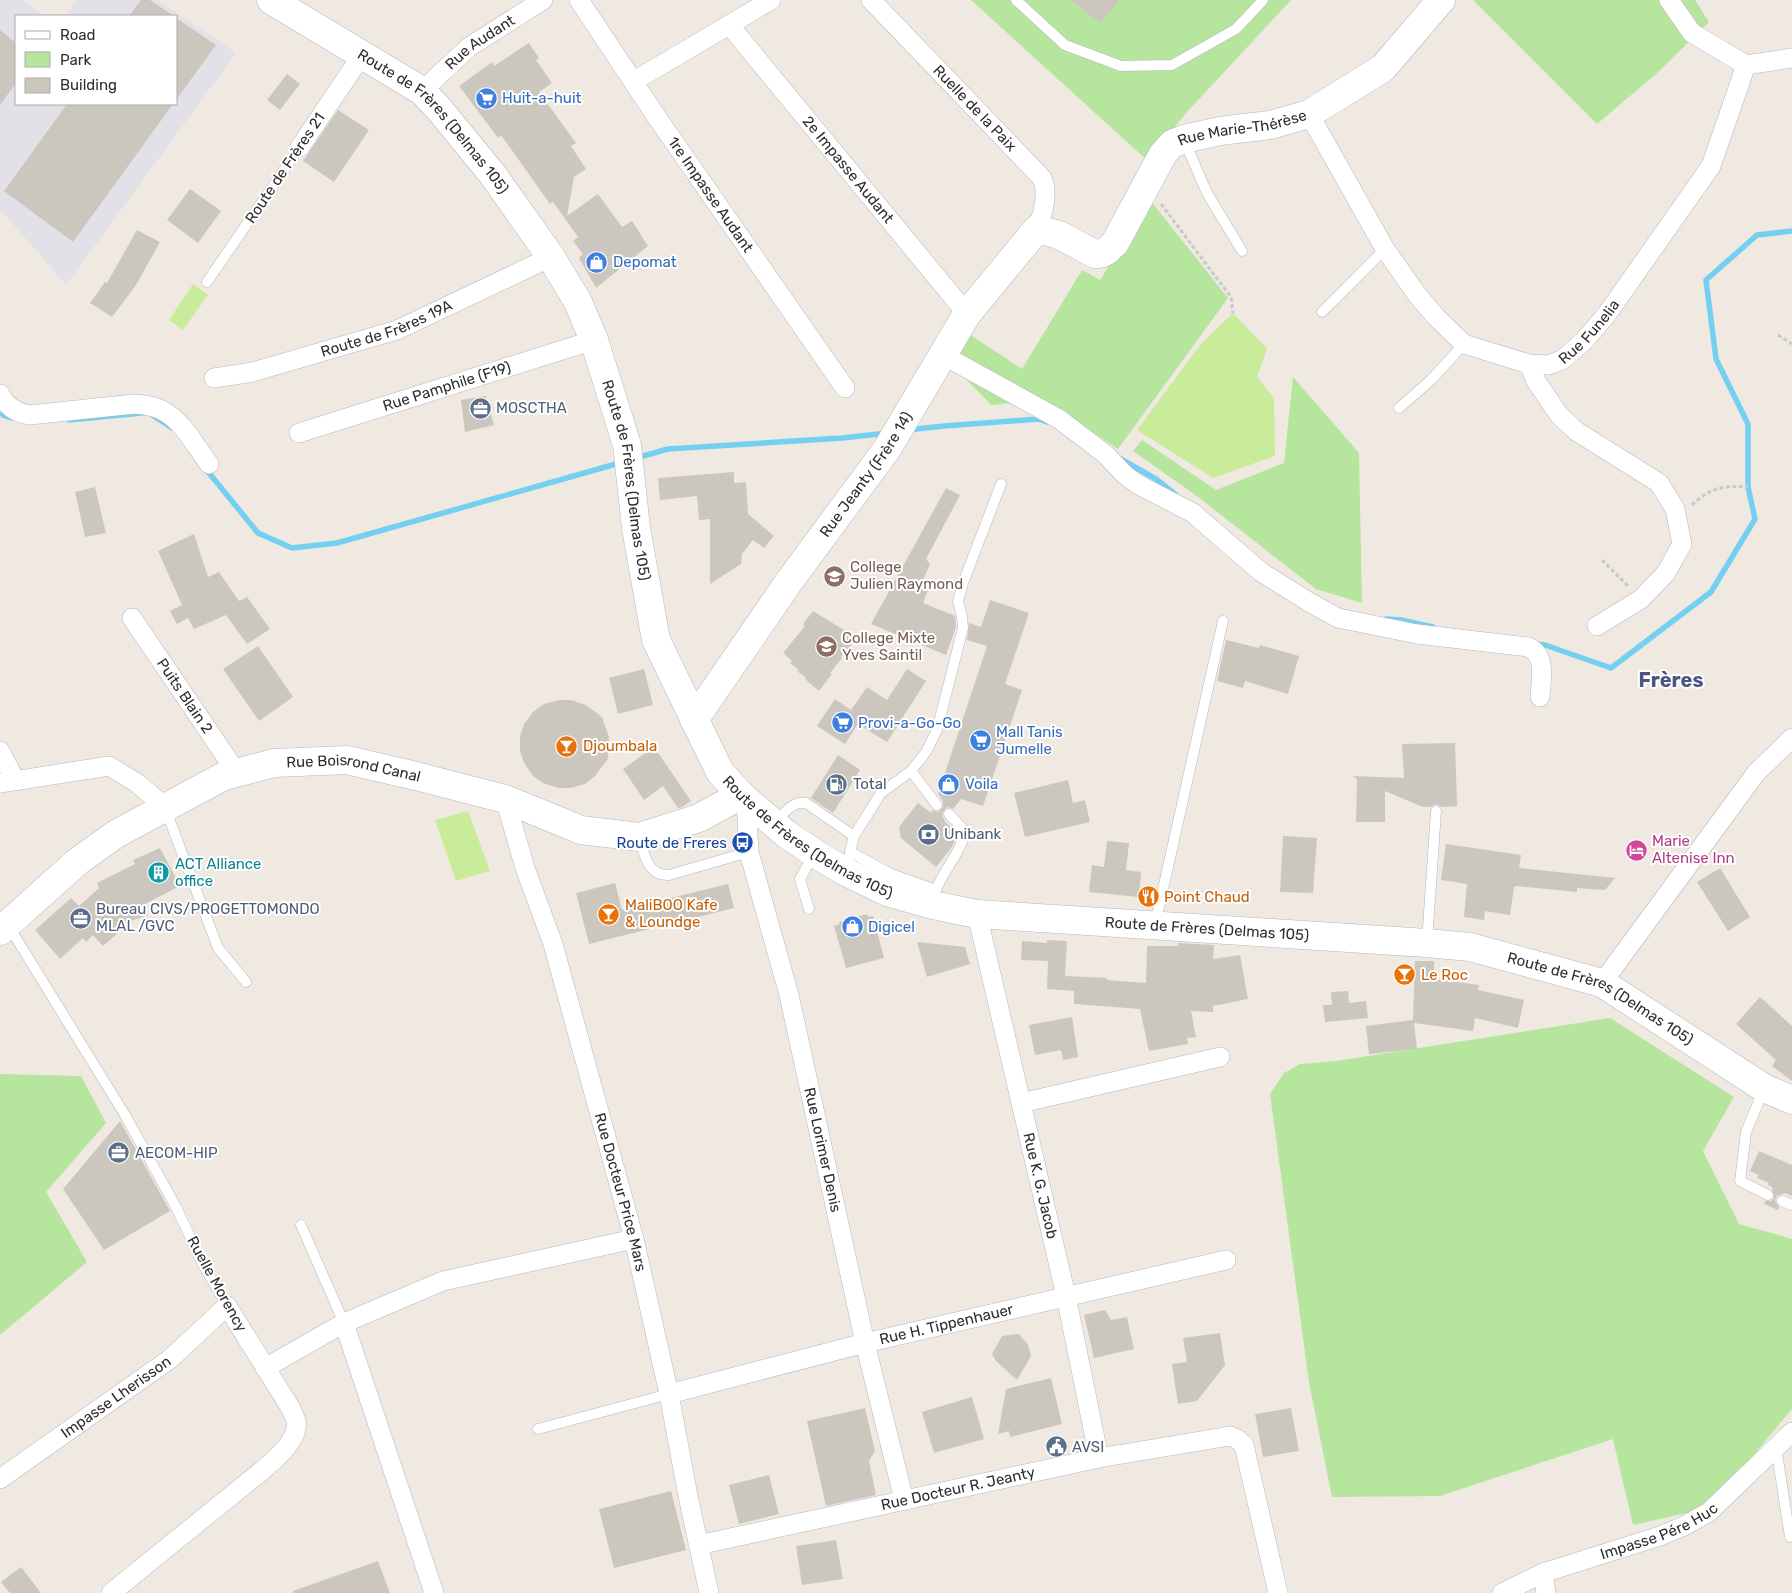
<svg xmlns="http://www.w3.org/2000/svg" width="1792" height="1593" font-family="Rubik,sans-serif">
	<rect width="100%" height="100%" fill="#efe9e1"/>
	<path fill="#e3e1e8" d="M0,0h22l23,16h-29v88h160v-88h-111l12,-16h80l79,53 -170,232 -66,-76z"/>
	<path fill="#b6e59e" d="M971,0h320l-105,113 -38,48z
		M1473,0h222l14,22 -53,52 -59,50z
		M1150,200l78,98 -110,151 -53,-35 -41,-12 -33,3 -43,-45 18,-28 56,37 60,-99 18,10z
		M1293,377l66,76 3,150 -46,-14 -118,-92 -65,-46 9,-11 74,50 68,-27z
		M1610,1018l124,79 -31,54 36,73 53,15v170l-40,48 -56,54 -63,14 -20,-86 -173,57 -108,1 -23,-115 -39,-288 14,-21 16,-9 36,-3z
		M0,1074l81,2 25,47 -60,69 41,70 -87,73z"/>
	<path fill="#c9ec9a" d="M193,284l15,11 -25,35 -14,-10z
		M1233,313l34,36 -10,28 17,21 1,58 -62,22 -76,-48 64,-86z
		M468,811l22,60 -34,10 -21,-61z"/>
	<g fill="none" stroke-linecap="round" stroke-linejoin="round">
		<path stroke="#75cff0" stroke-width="5.5" d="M0,410l3,5 10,3
			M151,414l21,14
			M69,420l73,-7
			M907,430l37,-4 94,-7 9,3
			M636,458l32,-9 174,-11 46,-5
			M1119,458l37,21 20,16
			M205,468l53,65 34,15 45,-5 286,-81
			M1386,619l15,1 32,7
			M1536,644l9,1 66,23 100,-76 44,-73 -7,-32v-63l-32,-65 -10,-79 51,-45 35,-4"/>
	</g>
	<path fill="#cbc7bf" d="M141,0h9l24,16h-45z
		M1071,0h49l-20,23z
		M176,18l40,27 -40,55z
		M0,30l16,13v40l-16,22z
		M529,43l10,15 -3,2 16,23 -13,9 37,51 -5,3 15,23 -12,8 -7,39 31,-22 24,33 10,-6 16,25 -52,42 -17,-30 4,-4 -10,-13 5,-4 -25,-35 -3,2 -49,-69 -3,3 -39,-52 33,-24 2,4z
		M287,74l13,10 -20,26 -13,-10z
		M67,104h106l-100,138 -69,-51z
		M338,110l31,20 -35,52 -31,-21z
		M190,189l31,22 -23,32 -31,-23z
		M137,230l23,12 -24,43 -24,32 -22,-14 15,-21 2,1z
		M486,396l8,29 -29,7 -4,-32z
		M734,472v11l12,-1 2,32 26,22 -10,12 -11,-8 -11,14 -1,10 -31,20v-65l-11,1 -2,-24 -37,4 -2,-22z
		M95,487l11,46 -21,4 -10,-45z
		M946,488l14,7 -34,64 4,5 -10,23 8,3 -5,13 32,13 1,11 -10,28 -75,-31z
		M194,534l14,43 11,-5 20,29 8,-4 23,32 -23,15 -21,-29 -32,14 -6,-11 -11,6 -7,-13 12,-6 -24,-54z
		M990,600l39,13 -24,71 17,6 -39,116 -22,-7 -8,10 -6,-2 -4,5 -1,4 3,4 -1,1 10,9 3,5 -5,12 -16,20 -35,-29 -2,-11 19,-24 13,10 1,-3 6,2 5,-5v-6l-5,-7 49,-148 -20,-6 2,-17 12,4z
		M813,611l44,27 -16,19 1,1 -12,15 2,1 -13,17 -14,-12 1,-1 -9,-7 2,-1 -9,-7 2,-2 -9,-8 22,-27 -2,-2z
		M1226,640l33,8 1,-3 39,11 -11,38 -43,-13 -2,7 -26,-7z
		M258,646l35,51 -34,24 -36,-52z
		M644,669l9,36 -35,9 -9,-36z
		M907,669l19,12 -39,61 -29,-18 -13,20 -28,-18 18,-27 16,11 16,-23 20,13z
		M558,700h13l15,5 16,12 7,20 -1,22 -13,17 -10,8 -15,4h-12l-15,-5 -10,-7 -9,-13 -4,-12v-15l4,-12 9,-12 11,-8z
		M1455,743l2,63 -16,1 -5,-3 -6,3h-7l-38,-16v31h-29l1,-43 -4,-3 51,2 -2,-34z
		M654,747l37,54 -9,6 -4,1 -15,-22 -19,14 -21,-31z
		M838,755l22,15 -27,43 -22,-15z
		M1068,780l5,23 12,-3 5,22 -65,15 -11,-44z
		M1283,836l34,2 -4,55 -33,-1z
		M1107,841l22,2 -3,27 15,2 -2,25 -50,-5 3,-27 12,2z
		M1446,844l75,11 -2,13 96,10 -10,12 -28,-2v4l-61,-6 -2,1 -4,28 -25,-4 -1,9 -20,-3 3,-33 -26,-4z
		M160,848l20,38 -37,19 5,10 -32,11 3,6 -16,14 -10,-11 -7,7 -3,-4 -23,21 -25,-29 36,-32 8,8 20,-18 -2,-5 38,-19 -2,-4z
		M1720,868l30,49 -22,14 -31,-49z
		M615,883l7,27 106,-26 6,24 -145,36 -13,-51z
		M867,914l1,3 5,-1 11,42 -38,10 -12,-42 6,-2 -1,-2z
		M1047,940l20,1 -2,35 42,2v2l39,3 1,-37h31v-3l36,2 -1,14 27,-4 8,44 -35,7v6l-22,-1 5,26 -9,1 1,6 -39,7 -9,-42 -66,-5v-13l-27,-2 1,-28 -27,-1 1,-19 25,2z
		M917,942l48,5 5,17 -43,13z
		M1415,961h19v18l45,6 -1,5 46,10 -6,28 -43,-10 -2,13 -59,-8 3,26 -48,5 -3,-28 47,-6z
		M1348,991l1,12 17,-2 2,17 -43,4 -2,-17h9l-1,-13z
		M1760,997l32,29v55l-20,-15 4,-6 -40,-36z
		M1072,1017l6,40 -15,3 -2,-10 -26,5 -6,-30z
		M120,1121l50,90 -66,39 -41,-61z
		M1759,1151l33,14v31l-7,-3 -8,3 -2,5 4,6 -1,3 -14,-6 1,-3h6l3,-3 -2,-11 -4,-2 1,-2 -12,-5 2,-3 -9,-4z
		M1105,1310l6,10 16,-3 7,32 -40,9 -10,-43z
		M1220,1333l5,32 -28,36 -19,3 -6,-40 15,-2 -4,-24z
		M1019,1334l9,11 3,11 -14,24 -21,-19 -4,-7 10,-18z
		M1051,1378l11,46 -52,13 -1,-6 -11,3 8,-45z
		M972,1397l12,42 -50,14 -12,-41z
		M865,1408l10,43 -6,10 7,34 -50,11 -19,-85z
		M1291,1408l8,43 -36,6 -8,-43z
		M769,1475l10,39 -40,10 -10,-39z
		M671,1491l15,59 -72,18 -15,-59z
		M836,1540l7,39 -41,6 -6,-39z
		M378,1561l12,32h-97v-2z
		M21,1567l20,26h-31l-9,-11z"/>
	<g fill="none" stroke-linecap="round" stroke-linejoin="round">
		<defs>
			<path id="lane" d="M1016,0l49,45 56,21 51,-1 64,-36 27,-29
				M1184,140l23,53 35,58
				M207,282l93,-135
				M1322,312l63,-63
				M1399,408l32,-28 33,-36
				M911,771l26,34
				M165,808l53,140 28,34
				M776,822c8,-9 16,-21 30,-19l48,33
				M640,838c4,17 8,38 29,37l80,-23
				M850,852l41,22 45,16c6,-18 30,-44 28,-60l-15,-16
				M848,869l2,-17 4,-16 27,-43 30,-22 15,-19 11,-22 26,-102 -1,-11 -4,-16 5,-18 38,-99
				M809,909l-9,-30 14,-25
				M8,925l117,190 51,92 28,59 23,40
				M1155,925l68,-304
				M1427,942l9,-131
				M1764,1089l-18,43 -6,49 28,14
				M1782,1201l10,4
				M301,1225l43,98
				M538,1429l131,-35
				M1776,1447l14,90"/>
			<g id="street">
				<path id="s1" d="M579,0l79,119 187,269"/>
				<path id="s2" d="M871,0l171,178c7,15 1,36 -5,51"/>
				<path d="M1669,0l23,33 54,32"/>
				<path id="s3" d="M730,26l237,288"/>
				<path d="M634,81l137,-81"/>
				<path id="s4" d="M422,91l47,-44 74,-47"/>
				<path id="s5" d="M1309,114l76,135 33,47 19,22 27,26 65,20 19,1 14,-5 22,-19 23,-27 104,-148 35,-101 46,-7"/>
				<path d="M300,147l62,-92"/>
				<path d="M943,355l116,64 46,35 20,21 12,9 56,29 68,59 48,30 29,16 79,16 111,13c19,8 13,32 12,50"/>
				<path d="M1529,364l7,17 23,34 17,16 83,52 16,26 7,35 -16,29 -25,26 -44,27"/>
				<path id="s6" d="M214,378l39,-6 144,-42 154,-73"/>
				<path d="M0,394c6,12 16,19 30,21l104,-11c11,1 22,2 31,8 19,11 31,35 44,52"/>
				<path id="s7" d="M299,433l295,-93"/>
				<path id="s8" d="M132,618l105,155"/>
				<path d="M0,751l15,29"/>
				<path d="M0,783l109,-17 28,17 28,24"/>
				<path id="s9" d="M505,799l20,69 28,76 81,295 35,155 19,102 21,97"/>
				<path id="s10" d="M746,800l3,52 40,143 76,348 39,157"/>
				<path id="s11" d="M977,914l89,382 33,162"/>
				<path d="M1602,983l154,-210 36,-35"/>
				<path d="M1021,1103l199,-46"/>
				<path d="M344,1323l90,270"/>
				<path d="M265,1368l79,-45 99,-42 191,-42"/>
				<path id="s12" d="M669,1394l196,-51 361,-83"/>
				<path id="s13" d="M0,1479l170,-120 57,-53 63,101c2,4 5,10 6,14 4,18 -20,37 -32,48l-153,124"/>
				<path id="s14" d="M698,1545l401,-87 131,-22 7,3 7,6 34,148"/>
				<path d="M1543,1573l3,20"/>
				<path id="s15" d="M1502,1593l41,-20 117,-37 24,-10 25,-14 83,-80"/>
			</g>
			<g id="secondary">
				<path id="s16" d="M271,0l151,91 17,18 54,66 58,82 27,45 16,38 33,105 9,83 20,112 64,132 21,23 45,39 36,24 26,15 39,19 46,13 44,9 450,29 43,4 132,36 162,105 28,12"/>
				<path id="s17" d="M694,720l94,-137 99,-134 80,-135 70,-85 22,6 36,19c9,1 14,-5 20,-11l48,-89 9,-10 12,-5 36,-8 50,-6 39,-11 74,-46 58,-68"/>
				<path id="s18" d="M0,931l77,-69 39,-28 108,-58 50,-13 73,-3 69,16 89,23 76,31 58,7 60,-19 42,-23"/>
			</g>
		</defs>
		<use href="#lane" stroke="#b4b7c1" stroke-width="11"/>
		<use href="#street" stroke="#b4b7c1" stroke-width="20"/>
		<use href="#secondary" stroke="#b4b7c1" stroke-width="29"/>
		<path stroke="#c9c9c9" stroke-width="3" stroke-dasharray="4 2.5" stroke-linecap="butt" d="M1161,204l70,93 2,16
			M1778,335l14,9
			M1692,505c17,-17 32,-20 56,-18
			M1602,560l26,26"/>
		<use href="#lane" stroke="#fff" stroke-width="10"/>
		<use href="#street" stroke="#fff" stroke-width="19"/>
		<use href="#secondary" stroke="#fff" stroke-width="28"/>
	</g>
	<defs>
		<symbol id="supermarket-disc" viewBox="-11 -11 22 22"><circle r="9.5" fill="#3f7fe0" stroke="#fff"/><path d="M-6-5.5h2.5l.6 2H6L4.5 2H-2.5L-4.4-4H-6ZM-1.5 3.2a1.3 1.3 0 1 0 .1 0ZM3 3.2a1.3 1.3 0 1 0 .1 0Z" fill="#fff"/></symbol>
		<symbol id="shop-disc" viewBox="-11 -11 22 22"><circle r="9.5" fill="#3f7fe0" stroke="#fff"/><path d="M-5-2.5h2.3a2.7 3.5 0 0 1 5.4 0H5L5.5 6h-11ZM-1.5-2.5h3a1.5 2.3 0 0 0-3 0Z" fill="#fff"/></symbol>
		<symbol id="office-disc" viewBox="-11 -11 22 22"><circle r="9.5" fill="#5c6f8a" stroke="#fff"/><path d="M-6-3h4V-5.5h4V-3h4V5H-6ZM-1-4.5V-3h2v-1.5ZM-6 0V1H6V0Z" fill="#fff"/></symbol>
		<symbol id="school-disc" viewBox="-11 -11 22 22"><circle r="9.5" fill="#8d6e63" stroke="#fff"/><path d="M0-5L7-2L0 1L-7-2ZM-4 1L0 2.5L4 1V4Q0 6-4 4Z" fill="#fff"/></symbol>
		<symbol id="bar-disc" viewBox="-11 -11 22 22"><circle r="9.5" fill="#e8710a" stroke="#fff"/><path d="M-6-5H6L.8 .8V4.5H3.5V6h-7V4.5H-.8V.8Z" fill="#fff"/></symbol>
		<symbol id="fuel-disc" viewBox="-11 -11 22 22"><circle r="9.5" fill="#5c6f8a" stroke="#fff"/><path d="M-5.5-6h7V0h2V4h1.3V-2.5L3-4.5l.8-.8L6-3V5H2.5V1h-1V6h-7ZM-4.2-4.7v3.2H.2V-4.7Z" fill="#fff"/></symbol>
		<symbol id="bank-disc" viewBox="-11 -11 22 22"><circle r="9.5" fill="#5c6f8a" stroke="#fff"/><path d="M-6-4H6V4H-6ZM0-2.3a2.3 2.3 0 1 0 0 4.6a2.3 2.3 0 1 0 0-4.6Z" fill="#fff"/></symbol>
		<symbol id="bus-disc" viewBox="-11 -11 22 22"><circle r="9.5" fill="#1a4fb4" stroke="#fff"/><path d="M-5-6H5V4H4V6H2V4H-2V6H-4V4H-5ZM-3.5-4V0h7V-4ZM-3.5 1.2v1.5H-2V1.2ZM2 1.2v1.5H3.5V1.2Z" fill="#fff"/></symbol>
		<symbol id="hotel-disc" viewBox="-11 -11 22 22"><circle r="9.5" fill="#d1479c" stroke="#fff"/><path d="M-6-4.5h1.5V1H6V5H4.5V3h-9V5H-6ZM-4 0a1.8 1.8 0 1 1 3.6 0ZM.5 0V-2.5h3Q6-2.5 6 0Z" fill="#fff"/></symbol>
		<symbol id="building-disc" viewBox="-11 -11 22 22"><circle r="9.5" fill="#0f9aa8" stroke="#fff"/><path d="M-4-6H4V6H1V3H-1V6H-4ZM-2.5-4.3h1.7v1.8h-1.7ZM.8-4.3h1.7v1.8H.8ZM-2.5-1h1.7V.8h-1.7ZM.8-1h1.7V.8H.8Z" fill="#fff"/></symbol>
		<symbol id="restaurant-disc" viewBox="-11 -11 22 22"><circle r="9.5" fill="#e8710a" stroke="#fff"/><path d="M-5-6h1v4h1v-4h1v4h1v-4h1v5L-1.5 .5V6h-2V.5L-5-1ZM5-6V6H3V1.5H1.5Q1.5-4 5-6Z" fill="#fff"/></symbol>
		<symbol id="civic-disc" viewBox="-11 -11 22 22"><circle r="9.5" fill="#5c6f8a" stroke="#fff"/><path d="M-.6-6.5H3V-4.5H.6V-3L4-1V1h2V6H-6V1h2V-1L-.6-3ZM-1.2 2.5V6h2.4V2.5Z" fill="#fff"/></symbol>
	</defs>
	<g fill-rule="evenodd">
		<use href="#supermarket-disc" x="474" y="86" width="25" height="25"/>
		<use href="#shop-disc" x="584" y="250" width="25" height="25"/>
		<use href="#office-disc" x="468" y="396" width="25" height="25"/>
		<use href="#school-disc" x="822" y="564" width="25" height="25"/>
		<use href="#school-disc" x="814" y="634" width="25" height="25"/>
		<use href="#supermarket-disc" x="830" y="710" width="25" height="25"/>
		<use href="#supermarket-disc" x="968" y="728" width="25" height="25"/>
		<use href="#bar-disc" x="554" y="734" width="25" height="25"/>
		<use href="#fuel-disc" x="824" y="772" width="25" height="25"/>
		<use href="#shop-disc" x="936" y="772" width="25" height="25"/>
		<use href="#bank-disc" x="916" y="822" width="25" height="25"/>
		<use href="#bus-disc" x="730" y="830" width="25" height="25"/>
		<use href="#hotel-disc" x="1624" y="838" width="25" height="25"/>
		<use href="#building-disc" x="146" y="860" width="25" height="25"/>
		<use href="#restaurant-disc" x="1136" y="884" width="25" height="25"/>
		<use href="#bar-disc" x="596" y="902" width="25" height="25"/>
		<use href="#office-disc" x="68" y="906" width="25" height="25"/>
		<use href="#shop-disc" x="840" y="914" width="25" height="25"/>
		<use href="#bar-disc" x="1392" y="962" width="25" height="25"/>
		<use href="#office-disc" x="106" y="1140" width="25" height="25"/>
		<use href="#civic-disc" x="1044" y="1434" width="25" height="25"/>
	</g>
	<g text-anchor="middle" stroke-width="4" stroke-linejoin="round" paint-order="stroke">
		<g font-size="15" fill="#2e2e2e" stroke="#fff">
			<text dy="5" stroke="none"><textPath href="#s4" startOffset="76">Rue Audant</textPath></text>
			<text dy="5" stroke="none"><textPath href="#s2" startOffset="150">Ruelle de la Paix</textPath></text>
			<text dy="5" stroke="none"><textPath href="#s16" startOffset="205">Route de Frères (Delmas 105)</textPath></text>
			<text dy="5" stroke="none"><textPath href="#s17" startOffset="874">Rue Marie-Thérèse</textPath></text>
			<text transform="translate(285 168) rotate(-56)" y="5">Route de Frères 21</text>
			<text dy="5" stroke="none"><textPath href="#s3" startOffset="186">2e Impasse Audant</textPath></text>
			<text dy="5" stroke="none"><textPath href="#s1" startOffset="235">1re Impasse Audant</textPath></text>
			<text dy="5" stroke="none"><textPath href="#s6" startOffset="180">Route de Frères 19A</textPath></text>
			<text dy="5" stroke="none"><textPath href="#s5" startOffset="420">Rue Funelia</textPath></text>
			<text dy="5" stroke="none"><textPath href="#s7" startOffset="155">Rue Pamphile (F19)</textPath></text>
			<text dy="5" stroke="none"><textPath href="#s17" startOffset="300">Rue Jeanty (Frère 14)</textPath></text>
			<text dy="5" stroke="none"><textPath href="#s16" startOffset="625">Route de Frères (Delmas 105)</textPath></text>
			<text dy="5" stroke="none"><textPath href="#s8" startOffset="94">Puits Blain 2</textPath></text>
			<text dy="5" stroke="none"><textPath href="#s18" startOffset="406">Rue Boisrond Canal</textPath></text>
			<text dy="5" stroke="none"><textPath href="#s16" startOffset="1045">Route de Frères (Delmas 105)</textPath></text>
			<text dy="5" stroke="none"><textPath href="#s16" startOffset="1465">Route de Frères (Delmas 105)</textPath></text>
			<text dy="5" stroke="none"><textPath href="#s16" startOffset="1870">Route de Frères (Delmas 105)</textPath></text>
			<text dy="5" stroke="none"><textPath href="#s10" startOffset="359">Rue Lorimer Denis</textPath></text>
			<text dy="5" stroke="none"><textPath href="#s11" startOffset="279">Rue K. G. Jacob</textPath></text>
			<text dy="5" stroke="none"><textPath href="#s9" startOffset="410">Rue Docteur Price Mars</textPath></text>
			<text transform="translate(217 1284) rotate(61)" y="5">Ruelle Morency</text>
			<text dy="5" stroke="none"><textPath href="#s12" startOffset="286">Rue H. Tippenhauer</textPath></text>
			<text dy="5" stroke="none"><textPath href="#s13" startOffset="142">Impasse Lherisson</textPath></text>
			<text dy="5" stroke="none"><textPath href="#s14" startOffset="266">Rue Docteur R. Jeanty</textPath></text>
			<text dy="5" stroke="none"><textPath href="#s15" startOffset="169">Impasse Pére Huc</textPath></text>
		</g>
		<g font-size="15" fill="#366cbe" stroke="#fff" text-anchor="start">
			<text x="502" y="103">Huit-a-huit</text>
			<text x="613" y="267">Depomat</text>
			<text x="858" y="728">Provi-a-Go-Go</text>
			<text x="996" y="737">Mall Tanis<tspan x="996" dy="17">Jumelle</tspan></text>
			<text x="965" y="789">Voila</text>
			<text x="868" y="932">Digicel</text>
		</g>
		<g font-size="15" fill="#4e5e75" stroke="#fff" text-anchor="start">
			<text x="496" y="413">MOSCTHA</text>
			<text x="853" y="789">Total</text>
			<text x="944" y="839">Unibank</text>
			<text x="96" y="914">Bureau CIVS/PROGETTOMONDO<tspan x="96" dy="17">MLAL /GVC</tspan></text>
			<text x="135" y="1158">AECOM-HIP</text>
			<text x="1072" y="1452">AVSI</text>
		</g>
		<g font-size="15" fill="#785e54" stroke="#fff" text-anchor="start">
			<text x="850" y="572">College<tspan x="850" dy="17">Julien Raymond</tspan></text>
			<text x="842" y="643">College Mixte<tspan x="842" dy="17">Yves Saintil</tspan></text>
		</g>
		<g font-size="15" fill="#c56008" stroke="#fff" text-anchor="start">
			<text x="583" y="751">Djoumbala</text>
			<text x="1164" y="902">Point Chaud</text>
			<text x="625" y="910">MaliBOO Kafe<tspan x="625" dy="17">&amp; Loundge</tspan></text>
			<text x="1421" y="980">Le Roc</text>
		</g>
		<g font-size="15" fill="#b23c85" stroke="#fff" text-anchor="start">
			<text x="1652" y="846">Marie<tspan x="1652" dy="17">Altenise Inn</tspan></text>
		</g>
		<g font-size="15" fill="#164399" stroke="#fff" text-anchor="end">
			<text x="727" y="848">Route de Freres</text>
		</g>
		<g font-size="15" fill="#0d838f" stroke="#fff" text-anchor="start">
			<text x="175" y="869">ACT Alliance<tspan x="175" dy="17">office</tspan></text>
		</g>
		<g font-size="20" font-weight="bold" fill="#4d5680" stroke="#fff">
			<text x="1671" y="687">Frères</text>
		</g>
	</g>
	<rect x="15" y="15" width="162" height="90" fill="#ffffff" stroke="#ababab"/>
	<rect x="25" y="31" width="25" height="8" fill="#ffffff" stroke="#ababab"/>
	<text x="60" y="40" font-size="15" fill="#2e2e2e">Road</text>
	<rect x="25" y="52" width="25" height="15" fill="#b6e59e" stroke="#ababab"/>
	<text x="60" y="65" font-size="15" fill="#2e2e2e">Park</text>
	<rect x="25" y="78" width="25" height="15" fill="#cbc7bf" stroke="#ababab"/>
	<text x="60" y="90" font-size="15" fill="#2e2e2e">Building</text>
</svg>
